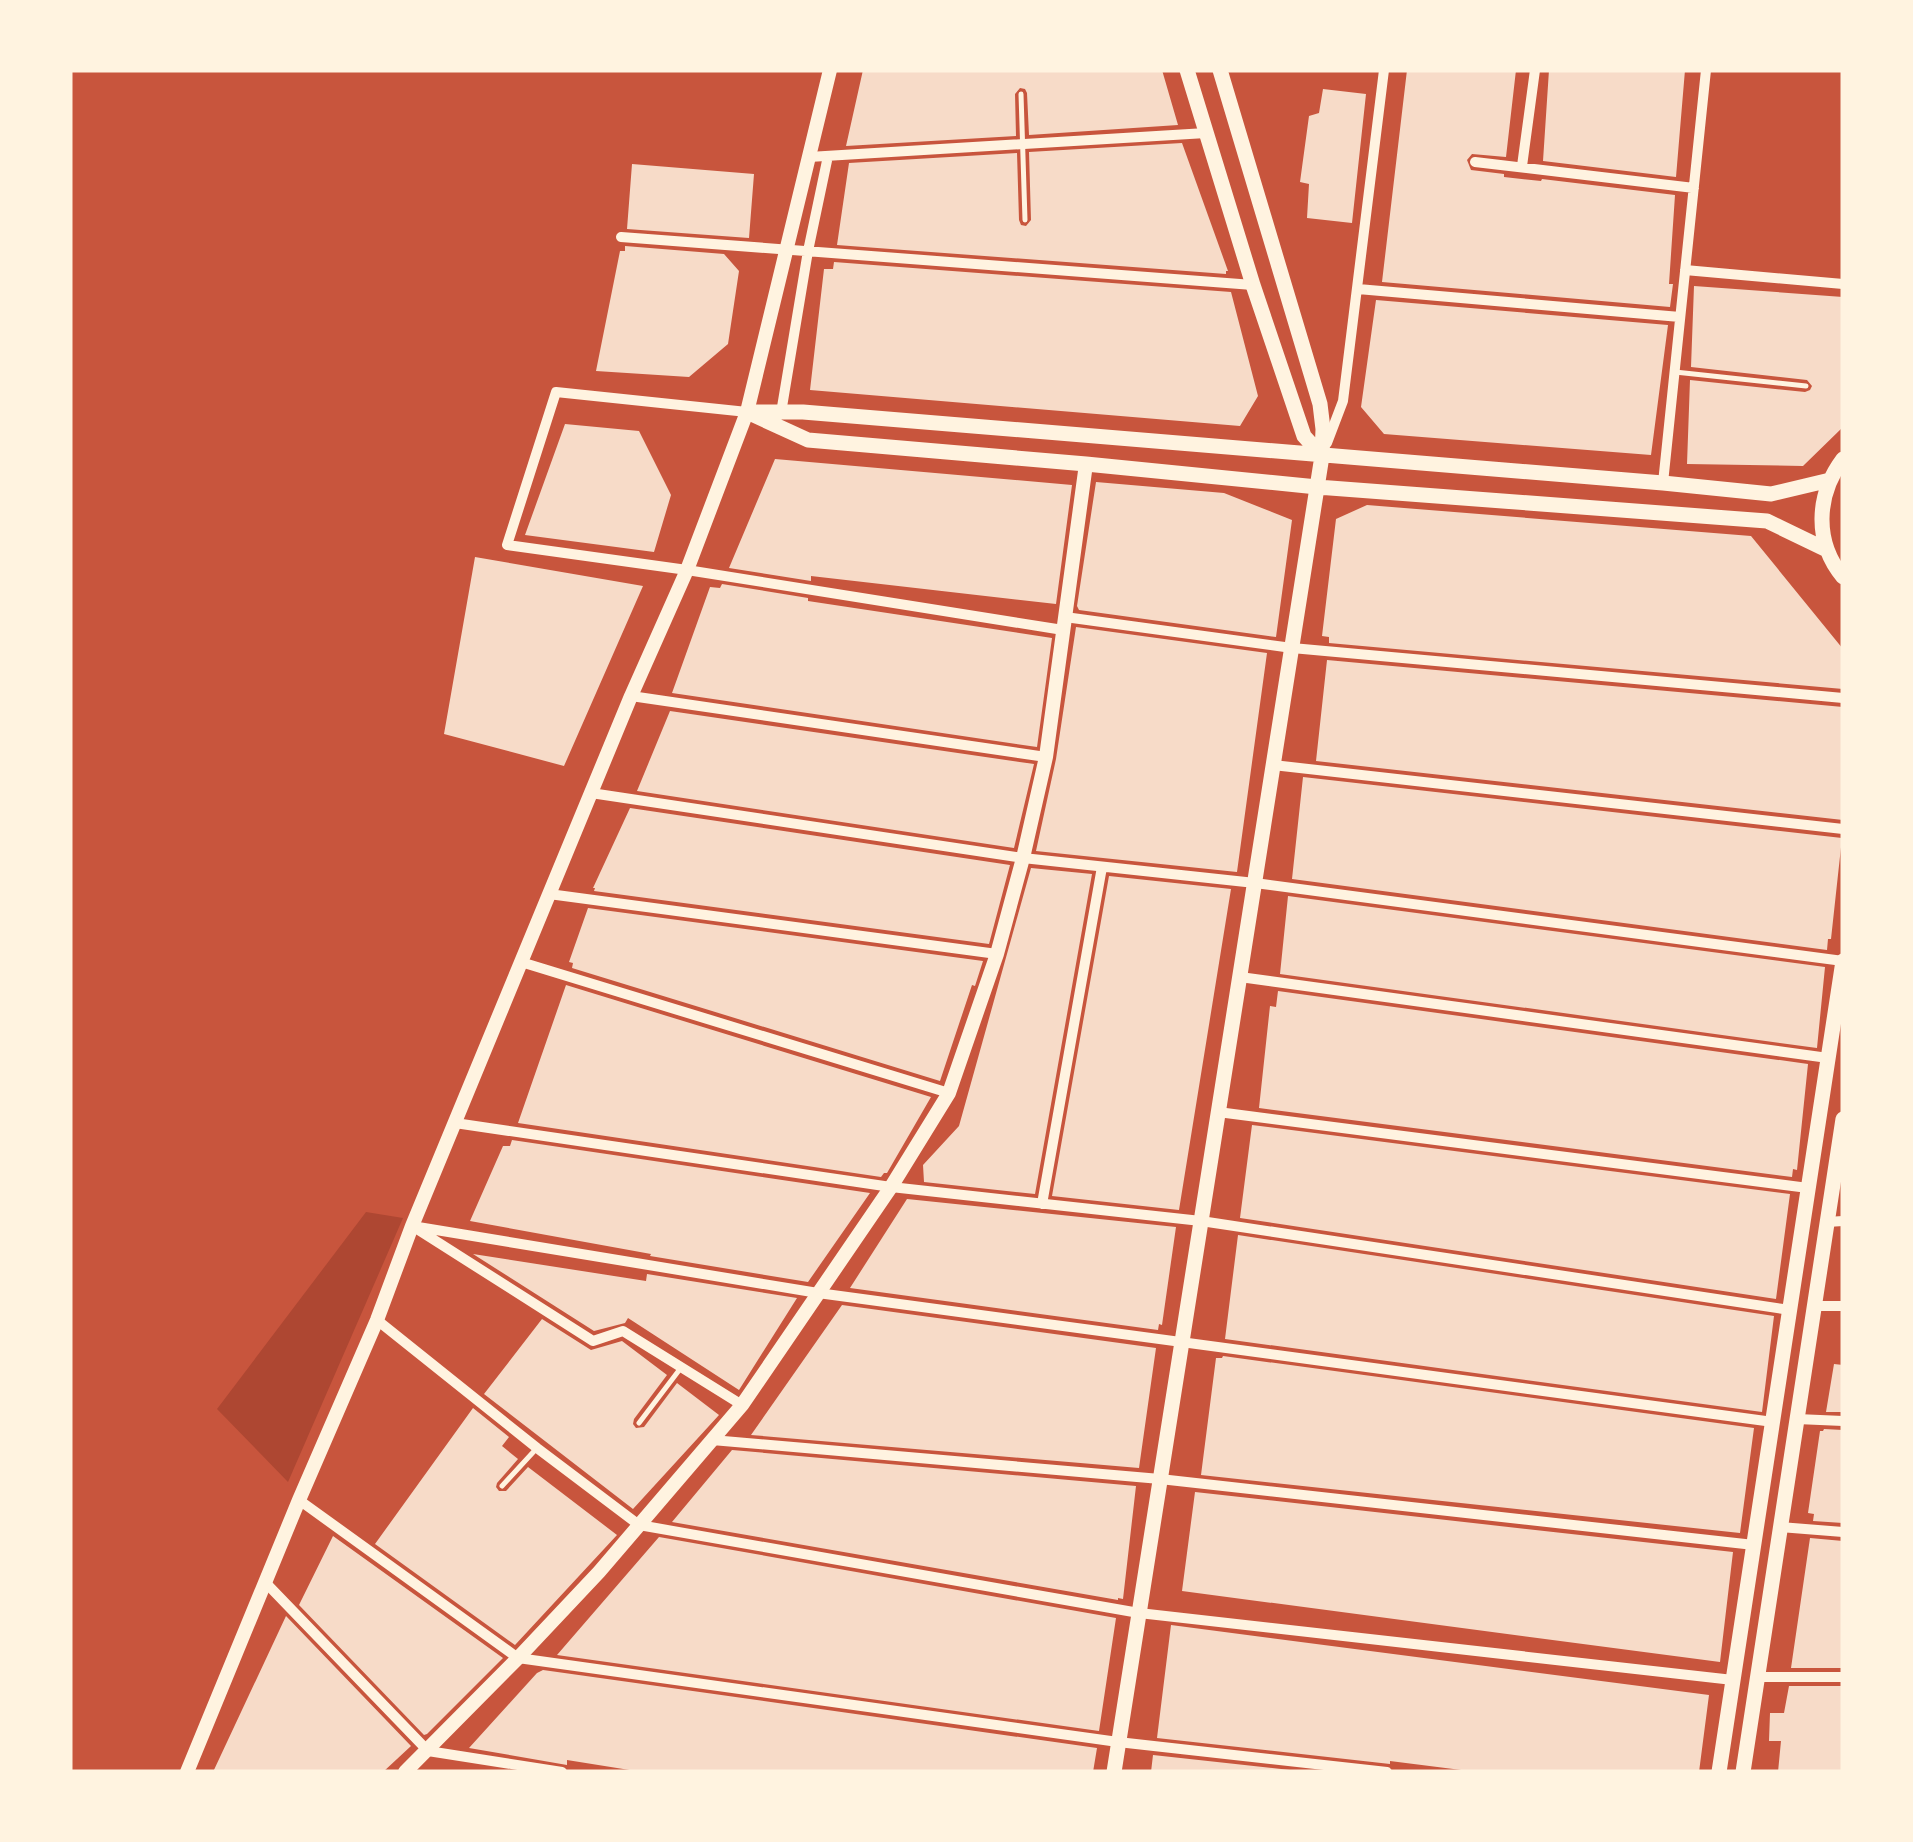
<svg xmlns="http://www.w3.org/2000/svg" width="1913" height="1842" font-family="'Exo 2',sans-serif">
	<rect width="100%" height="100%" fill="#c8553d"/>
	<path fill="#ae4732" d="M366,1212l37,6 -115,264 -71,-73z"/>
	<path fill="#f7dbc8" d="M863,70h299l16,55 -149,10 -2,-42 -2,-4 -5,-1 -5,6 1,42 -170,10z
		M1407,70h109l-10,87 -34,-3 -5,6 4,10 33,4v3l37,4 1,-2 133,16 -6,89h4l-3,23 -288,-25z
		M1549,70h136l-9,107 -133,-16z
		M1323,89l43,5 -14,129 -45,-5 2,-34 -9,-2 9,-66 10,-3z
		M1182,143l46,128h-2v3l-389,-29 12,-82 168,-10 2,67 2,5 5,1 5,-6 -2,-68z
		M632,164l122,10 -5,64 -122,-9z
		M625,246l99,8 15,17 -11,73 -39,33 -93,-6 24,-120h5z
		M834,262l397,30 27,104 -18,30 -430,-36 14,-121h9z
		M1694,286l149,11v130l-40,39 -116,-2 3,-84 115,12 5,-2 2,-4 -5,-6 -116,-13z
		M1376,300l292,25 -17,130 -267,-21 -23,-27z
		M565,424l74,7 32,64 -17,57 -129,-17z
		M775,459l297,26 -16,119 -245,-28v5l-82,-13z
		M1096,482l128,11 68,27 -16,117 -197,-27 -2,-4z
		M1367,505l384,31 92,113v40l-514,-46v-6l-7,-1 14,-117z
		M475,557l168,29 -79,180 -120,-32z
		M722,584l86,14v3l244,37 -15,109 -365,-54 38,-106 10,1z
		M1076,627l191,26 -30,219 -201,-21 20,-92z
		M1327,660l516,47v113l-527,-59z
		M670,711l364,53 -20,84 -377,-57z
		M1303,777l539,61 -11,101h-3l-1,11 -535,-71z
		M630,808l380,57 -21,79 -395,-53 1,-3h-2z
		M1031,868l61,6 -57,320 -111,-12 -1,-17 36,-39z
		M1109,876l122,13 -52,321 -127,-14z
		M1288,896l537,71 -8,81 -537,-74z
		M588,908l395,53 -8,25 -3,-1 -32,96 -368,-113 1,-5 -4,-1z
		M566,985l365,112 -44,76h-3l-3,4 -363,-54z
		M1278,991l530,73 -11,106 -4,-1 -1,8 -533,-69 11,-102 6,1z
		M1252,1125l538,69 -14,105 -536,-81z
		M512,1140l358,53 -62,89 -158,-26 1,-2 -181,-33 33,-75h7z
		M907,1199l269,28 -14,98 -3,-1 -1,6 -308,-42z
		M1238,1235l536,81 -12,96 -537,-73z
		M473,1254l173,27 1,-7 150,24 -58,92 -111,-72 -3,5 -31,8z
		M842,1305l314,43 -17,120 -388,-33z
		M542,1319l49,31 31,-9 45,34 -33,44 -1,5 3,4 8,-1 33,-44 42,32 -86,94 -149,-115z
		M1223,1356l531,72 -14,105 -539,-58 15,-117h6z
		M1834,1364l9,1v47h-17z
		M473,1408l36,29 -7,9 16,13 -21,24 -1,4 3,4h7l22,-24 89,68 -102,110 -140,-101z
		M1824,1429l19,1v93l-30,-2 1,-7 -6,-1 12,-82h3z
		M732,1450l404,36 -13,113 -5,-1v2l-446,-78z
		M1195,1492l538,60 -13,110 -538,-71z
		M333,1536l170,122 -76,76 -3,1 -125,-130z
		M659,1537l457,81 -17,113 -542,-76z
		M1810,1538l33,3v127h-52z
		M286,1616l125,130 -28,26h-170z
		M1171,1625l538,70 -10,77h-222l-87,-11v3l-233,-26z
		M543,1670l554,78 -4,24h-451l-75,-12v5l-98,-17 68,-75z
		M1789,1686h54v86h-65l3,-31h-12l1,-28h14z
		M1153,1755l155,17h-157z"/>
	<g fill="none" stroke-linecap="round" stroke-linejoin="round">
		<path stroke="#fff3e0" stroke-width="5" d="M1021,94l4,126
			M1675,372l131,14
			M639,1423l41,-54
			M502,1486l35,-38"/>
		<path stroke="#fff3e0" stroke-width="10" d="M809,157l397,-24
			M1475,162l219,26
			M1522,166l13,-96
			M621,237l632,48
			M1685,270l158,14
			M1358,289l322,28
			M747,412l-191,-20 -49,153 180,25 376,60
			M781,413l27,-162 20,-95
			M1327,443l16,-42 41,-331
			M1663,483l43,-413
			M1065,617l227,31 551,50
			M631,696l415,61
			M1273,765l570,64
			M591,793l432,65 232,25 588,78
			M549,894l448,60
			M521,962l428,131
			M1240,977l588,81
			M1218,1112l590,76
			M455,1123l436,64 310,34 589,89
			M1042,1204l60,-337
			M1827,1222l16,-1
			M412,1226l406,67 955,129
			M417,1229l176,112 30,-10 119,74
			M1814,1306h29
			M377,1320l160,128 102,77 500,88 594,67
			M1797,1419l46,2
			M712,1440l448,39 594,66
			M299,1500l219,158 600,84 269,30
			M1780,1527l63,5
			M265,1582l163,169 134,21
			M1757,1677h86"/>
		<path stroke="#fff3e0" stroke-width="14" d="M187,1772l112,-272 78,-180 35,-94 219,-530 56,-126 60,-158 83,-342
			M405,1772l113,-114 81,-86 143,-167 149,-218 58,-94 48,-139 26,-96 23,-101 40,-293"/>
		<path stroke="#fff3e0" stroke-width="15" d="M1187,70l66,215 51,151 18,20
			M1843,459c-27,36 -29,83 0,118
			M1827,550l-60,-29 -450,-34 -231,-23 -278,-24 -61,-28h56l860,71 108,11 59,-14
			M1114,1772l208,-1316 1,-27 -3,-25 -100,-334
			M1719,1772l124,-811
			M1743,1772l100,-653"/>
	</g>
	<rect width="1913" height="1842" fill="none" stroke="#fff3e0" stroke-width="145"/>
</svg>
